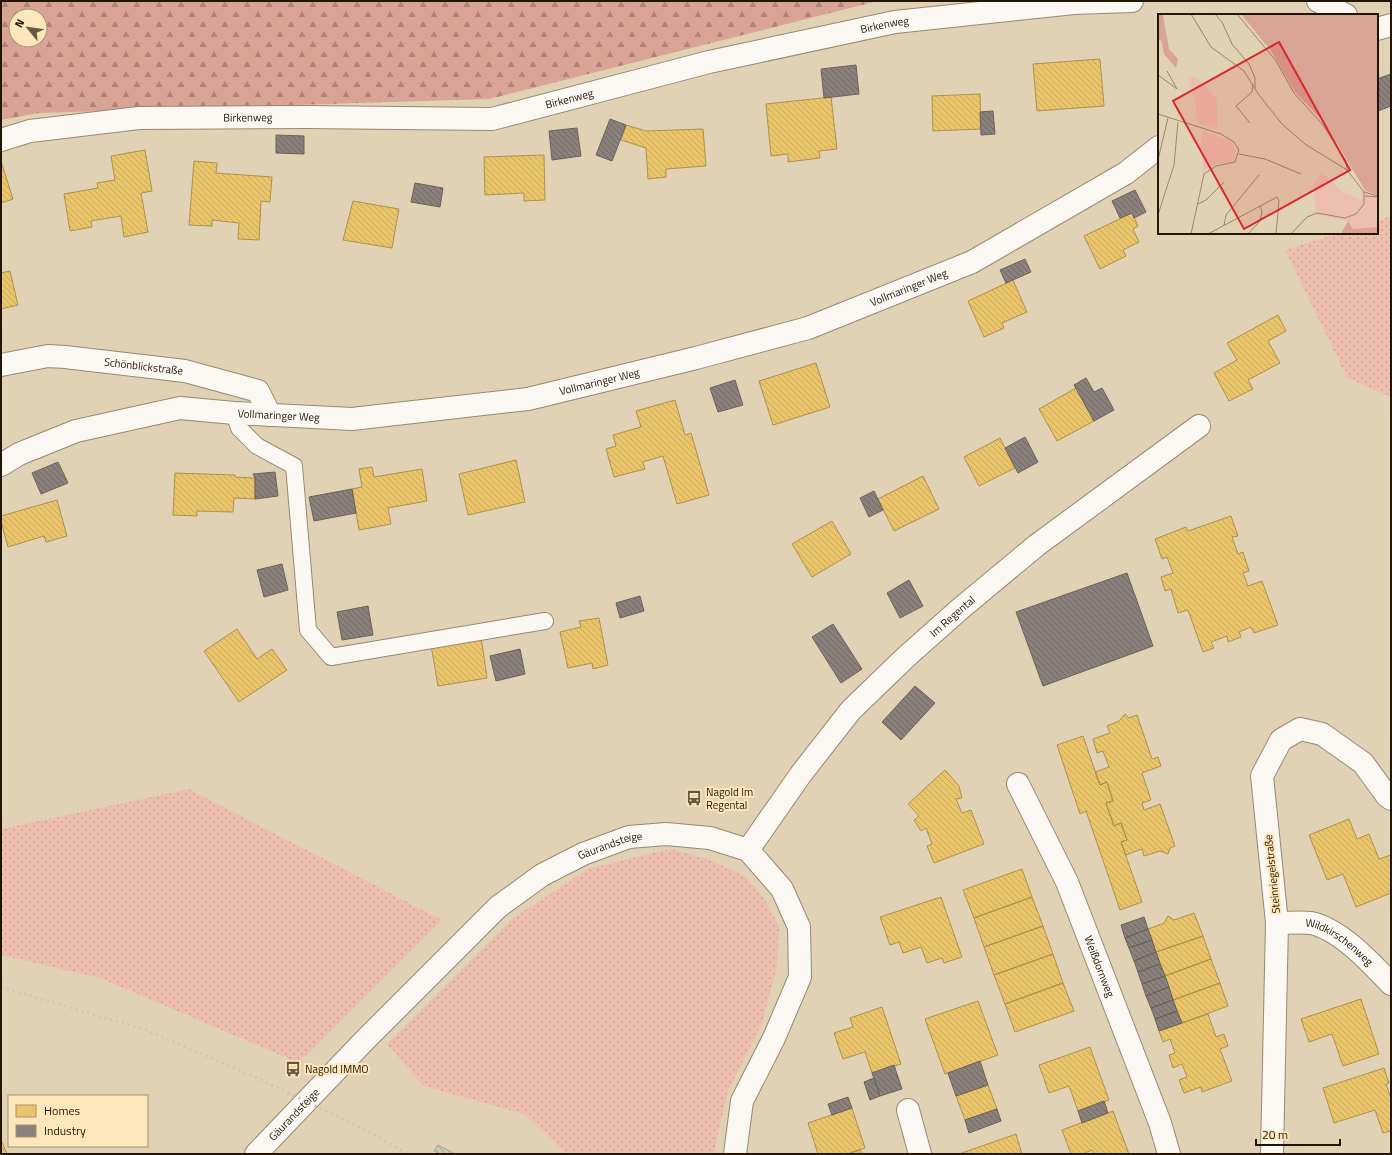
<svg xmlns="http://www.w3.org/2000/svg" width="1392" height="1155" font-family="'Titillium Web',sans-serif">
	<defs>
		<pattern id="green-dots" width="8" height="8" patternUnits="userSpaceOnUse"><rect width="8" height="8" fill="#eebfb0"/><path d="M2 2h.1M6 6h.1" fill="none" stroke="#cca396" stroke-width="1.8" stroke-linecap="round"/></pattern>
		<pattern id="forest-firs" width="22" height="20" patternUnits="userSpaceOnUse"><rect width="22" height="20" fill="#d9a395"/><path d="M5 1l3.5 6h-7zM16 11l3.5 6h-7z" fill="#b08477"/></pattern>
		<pattern id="homes-back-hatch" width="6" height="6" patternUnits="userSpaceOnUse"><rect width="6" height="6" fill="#e9c46a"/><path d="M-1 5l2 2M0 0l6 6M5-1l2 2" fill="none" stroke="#c8a85a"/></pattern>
		<pattern id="industry-back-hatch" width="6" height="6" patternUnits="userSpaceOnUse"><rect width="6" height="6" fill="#8a817c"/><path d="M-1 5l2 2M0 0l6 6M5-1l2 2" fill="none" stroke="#706963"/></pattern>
		<pattern id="building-back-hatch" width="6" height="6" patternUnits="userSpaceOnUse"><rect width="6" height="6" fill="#cacbb5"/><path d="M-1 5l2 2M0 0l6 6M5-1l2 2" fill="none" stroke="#adae9a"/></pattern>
	</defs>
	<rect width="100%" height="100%" fill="#e2d2b5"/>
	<path fill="url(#green-dots)" d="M1391,216v181l-44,-19 -62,-128 54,-17h38v-12z
		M189,789l253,131 -143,143 -199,-85 -99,-23v-126z
		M670,849l38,10 37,17 20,24 14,26 -2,42 -16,58 -33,65 -14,60 1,3h-149l-42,-40 -101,-28 -36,-42 126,-126 77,-50z"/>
	<path fill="url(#forest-firs)" fill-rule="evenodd" d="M1,1h877l-389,98 -450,14 -38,7zM16,16h24v24h-24z"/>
	<path fill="url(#homes-back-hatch)" stroke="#ad904b" d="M1100,59l4,47 -67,5 -4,-47z
		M980,94l1,35 -48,2 -1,-35z
		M831,97l6,52 -18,2 1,7 -32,4v-8l-17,2 -5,-52z
		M626,125l20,6 57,-2 3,37 -40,3v8l-18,2 -2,-31 -25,-8z
		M145,150l7,41 -11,2 7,39 -24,5 -3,-21 -30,5 1,6 -22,4 -6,-37 34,-6 -1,-5 18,-3 -4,-24z
		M544,155l1,45 -21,1v-8l-39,2 -1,-38z
		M1,161l12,38 -12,4z
		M194,161l23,2 -1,10 56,4 -2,25 -9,-1 -2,39 -21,-1 1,-16 -27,-3v6l-23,-1z
		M353,201l46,8 -7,39 -49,-8z
		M1132,213l6,13 -5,3 6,13 -16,8 3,6 -26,13 -16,-33z
		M10,271l8,34 -17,4v-36z
		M1013,280l14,32 -25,11 2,5 -20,9 -16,-36z
		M1278,315l8,16 -18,10 12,22 -32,17 5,9 -24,12 -15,-28 23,-13 -10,-17z
		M816,363l14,44 -57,18 -14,-44z
		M1076,388l18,33 -37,20 -18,-32z
		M675,400l10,35 6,-2 18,62 -32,9 -14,-48 -20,6 2,7 -31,8 -8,-28 10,-3 -3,-11 28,-8 -5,-16z
		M1000,438l15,30 -36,18 -15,-29z
		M516,460l9,42 -57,13 -9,-41z
		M372,467l2,10 48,-8 5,32 -39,7 3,16 -32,6 -7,-41 10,-2 -3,-18z
		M175,473l60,2v2l20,1v21l-21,-1 -1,14 -36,-1v5l-24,-1z
		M923,476l16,33 -45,22 -16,-32z
		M57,500l10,36 -21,6 -2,-6 -36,11 -7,-25v-6z
		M1231,516l7,20 -6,1 6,17 5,-2 6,19 -6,2 5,13 14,-5 16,44 -24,8 -3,-6 -12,5 2,5 -13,5 -1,-6 -16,6 3,6 -11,4 -15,-42 -10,3 -7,-24 -6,2 -4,-14 12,-4 -6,-16 -5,2 -7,-20 31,-12 2,4z
		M832,521l19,33 -39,23 -20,-33z
		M599,618l9,47 -15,4 -1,-6 -24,5 -8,-36 21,-5 -2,-6z
		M237,629l20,30 15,-10 15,21 -48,32 -35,-51z
		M481,637l6,41 -49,8 -7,-41z
		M1125,714l4,4 8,-3 15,44 6,-2 3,9 -19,7 9,27 -9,3 2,7 16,-6 15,42 -5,2 -2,6 -8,-3 -16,5 -2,-7 -16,6 -5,-13 6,-2 -6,-17 -7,3 -8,-23 7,-2 -6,-19 -7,3 -5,-13 14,-5 -6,-16 -6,2 -4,-14 17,-6 -3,-7 12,-5z
		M1083,736l17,49 7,-3 6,19 -7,2 8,23 7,-3 6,17 -6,2 21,60 -22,8 -34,-99 -6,3 -23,-69z
		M945,770l14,16 3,12 -6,1 6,14 9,-3 13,34 -50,19 -7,-17 5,-2 -6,-16 -5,3 -7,-11 5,-4 -11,-12z
		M1349,819l8,20 12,-5 10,25 12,-4v38l-35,14 -13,-33 -16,6 -18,-45z
		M1022,869l10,28 -58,21 -11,-28z
		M941,897l21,60 -18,6 -2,-5 -15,5 -6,-16 -18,6 -4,-11 -9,3 -10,-28z
		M1032,897l11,29 -59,21 -10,-29z
		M1194,913l9,23 -47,16 -8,-23 16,-6 4,-7 6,4z
		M1043,926l10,28 -59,21 -10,-28z
		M1203,936l8,23 -46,17 -9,-24z
		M1053,954l10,29 -58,21 -11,-29z
		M1211,959l9,24 -47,17 -8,-24z
		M1063,983l11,28 -59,21 -10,-28z
		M1220,983l8,23 -46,17 -9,-23z
		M1361,999l18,55 -36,12 -11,-32 -23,8 -8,-23z
		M978,1001l20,54 -53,19 -20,-55z
		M882,1007l19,57 -29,9 -7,-21 -22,7 -9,-26 19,-6 -3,-9z
		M1208,1014l8,23 8,-3 4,12 -8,3 12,32 -30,11 -1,-5 -17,6 -5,-13 8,-3 -5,-13 -9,4 -4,-13 6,-2 -5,-14 -7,3 -4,-11z
		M1090,1047l19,53 -31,11 -9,-25 -20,7 -10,-28z
		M1384,1068l5,15 -3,1 5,14v33l-8,2 -8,-23 -41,13 -11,-35z
		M988,1085l9,24 -32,11 -9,-24z
		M852,1108l13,40 -18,6h-29l-10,-31z
		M1113,1111l16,43h-35l-2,-4 -10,4h-11l-9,-24z
		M1016,1134l6,20h-63z
		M1,1140l6,14h-6z
		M860,1150l2,4h-15z"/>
	<path fill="url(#industry-back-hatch)" stroke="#6a6158" d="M856,65l3,29 -35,4 -3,-29z
		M1391,74v32l-13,5 -1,-4v-28z
		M993,111l2,23 -14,1 -1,-23z
		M610,119l16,6 -14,36 -16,-6z
		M577,128l4,28 -29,4 -3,-29z
		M276,135l28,1v18l-28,-1z
		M415,183l28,5 -3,19 -29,-5z
		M1135,190l11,22 -12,6 -2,-5 -12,5 -8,-17z
		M1025,259l6,13 -25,11 -6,-13z
		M1086,378l8,14 8,-4 12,22 -20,11 -20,-36z
		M735,380l8,25 -25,7 -8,-24z
		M1025,437l13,25 -20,11 -13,-25z
		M58,462l10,21 -27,11 -9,-21z
		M275,472l3,24 -23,3v-21l-2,-4z
		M352,489l4,24 -42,8 -5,-24z
		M874,491l9,19 -14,7 -9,-19z
		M282,564l6,26 -24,7 -7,-27z
		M1127,573l26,73 -110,40 -27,-74z
		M909,580l14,26 -23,12 -13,-25z
		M640,596l4,15 -24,7 -4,-15z
		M368,606l5,29 -31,5 -5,-28z
		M833,624l29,45 -21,14 -29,-46z
		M520,649l5,25 -29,7 -6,-25z
		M915,686l20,17 -34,37 -19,-18z
		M1144,917l4,12 -23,9 -4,-13z
		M1148,929l4,11 -23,8 -4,-10z
		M1152,940l4,12 -22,9 -5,-13z
		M1156,952l4,12 -22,8 -4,-11z
		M1160,964l5,12 -23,8 -4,-12z
		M1165,976l4,11 -23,9 -4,-12z
		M1169,987l4,13 -22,8 -5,-12z
		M1173,1000l4,11 -22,8 -4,-11z
		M1177,1011l5,12 -23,8 -4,-12z
		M980,1061l8,24 -32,11 -8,-23z
		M894,1065l8,24 -22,7 -8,-23z
		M874,1078l6,18 -10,4 -6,-18z
		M848,1097l4,11 -20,7 -4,-11z
		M1104,1101l4,12 -26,10 -4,-12z
		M997,1109l4,12 -32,12 -4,-13z"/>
	<path fill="url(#building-back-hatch)" stroke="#a6a691" d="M438,1145l17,9h-15l-6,-3z"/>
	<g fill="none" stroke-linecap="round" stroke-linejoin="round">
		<defs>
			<path id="service" d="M234,413l5,15 18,18 37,20 14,164 23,27 214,-36"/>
			<g id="minor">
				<path d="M1318,1l28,14"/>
				<path d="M1377,29l14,-4"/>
				<path id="s1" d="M1,140l29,-9 109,-13 168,-1 185,2 217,-57 186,-40 179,-19 58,-2"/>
				<path id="s2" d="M1,365l47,-9 17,1 120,14 73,20 12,24"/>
				<path id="s3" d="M1,465l18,-11 57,-23 104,-23 54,5 118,6 176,-20 168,-41 112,-30 164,-66 154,-89 33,-26"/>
				<path id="s4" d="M1018,784l49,98 93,241 9,31"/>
				<path id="s5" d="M748,850l53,-76 50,-64 55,-53 54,-48 77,-64 162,-119"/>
				<path id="s6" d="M1277,923c11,0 23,-1 34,0 29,6 60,40 80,61"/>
				<path d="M908,1110l12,44"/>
				<path id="s7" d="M256,1154l109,-114 133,-133 44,-32 41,-21 46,-17 37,-3 44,4 38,12 34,39 17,38 1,50 -26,61 -32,63 -7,53"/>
				<path d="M1272,1154l5,-231 -15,-147 19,-36 19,-11 22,5 41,29 24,33 4,3"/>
			</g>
		</defs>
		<use href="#service" stroke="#958971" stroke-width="18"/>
		<use href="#minor" stroke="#958971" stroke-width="24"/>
		<use href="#service" stroke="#fbf8f4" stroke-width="16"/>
		<use href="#minor" stroke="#fbf8f4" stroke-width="22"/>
		<path stroke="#ccc7be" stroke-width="3" stroke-dasharray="2 4" stroke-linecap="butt" d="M1,987l145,43 105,45 118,57 39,22"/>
	</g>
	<defs>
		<symbol id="bus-bare" viewBox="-9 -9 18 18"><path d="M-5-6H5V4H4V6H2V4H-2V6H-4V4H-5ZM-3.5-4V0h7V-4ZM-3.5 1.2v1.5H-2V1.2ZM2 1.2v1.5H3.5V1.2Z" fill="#655841" stroke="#fee6bb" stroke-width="2.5" paint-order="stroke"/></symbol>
	</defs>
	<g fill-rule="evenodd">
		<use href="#bus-bare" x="683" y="787" width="22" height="22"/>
		<use href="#bus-bare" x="282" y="1058" width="22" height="22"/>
	</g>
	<g text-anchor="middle" stroke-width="4" stroke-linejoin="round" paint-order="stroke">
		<g font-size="11" fill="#211603" stroke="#fee6bb">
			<text dy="4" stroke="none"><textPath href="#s1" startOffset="897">Birkenweg</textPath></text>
			<text dy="4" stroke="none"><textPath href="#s1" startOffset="573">Birkenweg</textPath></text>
			<text dy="4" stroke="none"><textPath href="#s1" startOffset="249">Birkenweg</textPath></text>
			<text dy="4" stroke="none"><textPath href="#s3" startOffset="936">Vollmaringer Weg</textPath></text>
			<text dy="4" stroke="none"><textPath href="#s2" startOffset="144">Schönblickstraße</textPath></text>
			<text dy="4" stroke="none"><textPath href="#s3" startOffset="612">Vollmaringer Weg</textPath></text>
			<text dy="4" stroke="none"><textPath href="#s3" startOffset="288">Vollmaringer Weg</textPath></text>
			<text dy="4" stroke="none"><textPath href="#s5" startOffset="312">Im Regental</textPath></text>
			<text dy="4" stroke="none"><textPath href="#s7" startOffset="475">Gäurandsteige</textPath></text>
			<text transform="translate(1272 874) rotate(-96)" y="4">Steinriegelstraße</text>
			<text dy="4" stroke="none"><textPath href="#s6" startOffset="68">Wildkirschenweg</textPath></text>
			<text dy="4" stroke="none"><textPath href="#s4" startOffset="200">Weißdornweg</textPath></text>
			<text dy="4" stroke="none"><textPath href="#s7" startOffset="55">Gäurandsteige</textPath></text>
		</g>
		<g font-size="11" fill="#211603" stroke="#fee6bb" text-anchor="start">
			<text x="706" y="796">Nagold Im<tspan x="706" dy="13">Regental</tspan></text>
			<text x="305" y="1073">Nagold IMMO</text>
		</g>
	</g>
	<g transform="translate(1158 14)">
		<rect width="220" height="220" fill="#e2d2b5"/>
		<path d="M30,62l9,1 20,22v30l-20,-6 -2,-22zM45,117l27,9 6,11 -2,10 -24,5 -7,6 -2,-36zM164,159l22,20 18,7 -1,-10h8l9,5v32l-26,2 -4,-8 -32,-6 -3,-30z" fill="#eebfb0"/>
		<path d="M0,0l5,1 6,34 9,10 -2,9 -12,-14 -3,-14 -3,1zM83,0h137v181l-13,-5 -41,-68 -29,-30 -24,-41zM190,207l5,8 25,-2v7h-37z" fill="#d9a395"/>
		<path fill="none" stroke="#95876e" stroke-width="1" d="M33,0l20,33 33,24 15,24 23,29 23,20 42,26 17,22v12l-8,10 -11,4 -28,-5 -10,4 -16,17M57,0l7,8 10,22 17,20 6,14v10M79,0l39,47 18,32 29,32 23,36 1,9M0,61l19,14 -10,-18M0,100l63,20 13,8 5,8 -4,12 -19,4 -12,8 -13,60M92,109l-14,-17 16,-14 1,-8M81,140l26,5 36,15M0,146l10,-42M206,178l14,4M207,182l13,1M40,190l8,-4 18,-18M0,201l16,-50 4,-43M66,211l2,-10 33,-40M50,220l69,-37 2,4 -3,33M90,220l12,-13 2,-9 -2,-6"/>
		<path fill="#d62828" fill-opacity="0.15" stroke="#d62828" stroke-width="2" d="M121,28l71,128 -106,59 -71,-128z"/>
		<rect width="220" height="220" fill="none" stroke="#211603" stroke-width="2"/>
	</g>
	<rect width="1392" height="1155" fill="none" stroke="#211603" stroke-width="4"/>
	<rect x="8" y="1095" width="140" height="52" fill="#fee6bb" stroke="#a69371"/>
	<rect x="16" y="1105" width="20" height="12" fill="#e9c46a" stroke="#a69371"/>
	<text x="44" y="1115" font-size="12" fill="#211603">Homes</text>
	<rect x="16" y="1125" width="20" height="12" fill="#8a817c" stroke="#a69371"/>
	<text x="44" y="1135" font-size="12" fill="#211603">Industry</text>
	<g transform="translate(28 28) rotate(299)"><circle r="19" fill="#fee6bb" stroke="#a69371"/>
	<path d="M0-3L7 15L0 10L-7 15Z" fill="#655841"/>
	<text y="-6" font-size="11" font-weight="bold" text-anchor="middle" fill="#211603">N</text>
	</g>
	<path d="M1256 1139v6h84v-6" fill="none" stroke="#211603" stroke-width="2"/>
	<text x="1262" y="1139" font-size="12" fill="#211603" stroke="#fee6bb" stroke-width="3" paint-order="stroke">20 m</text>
</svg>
